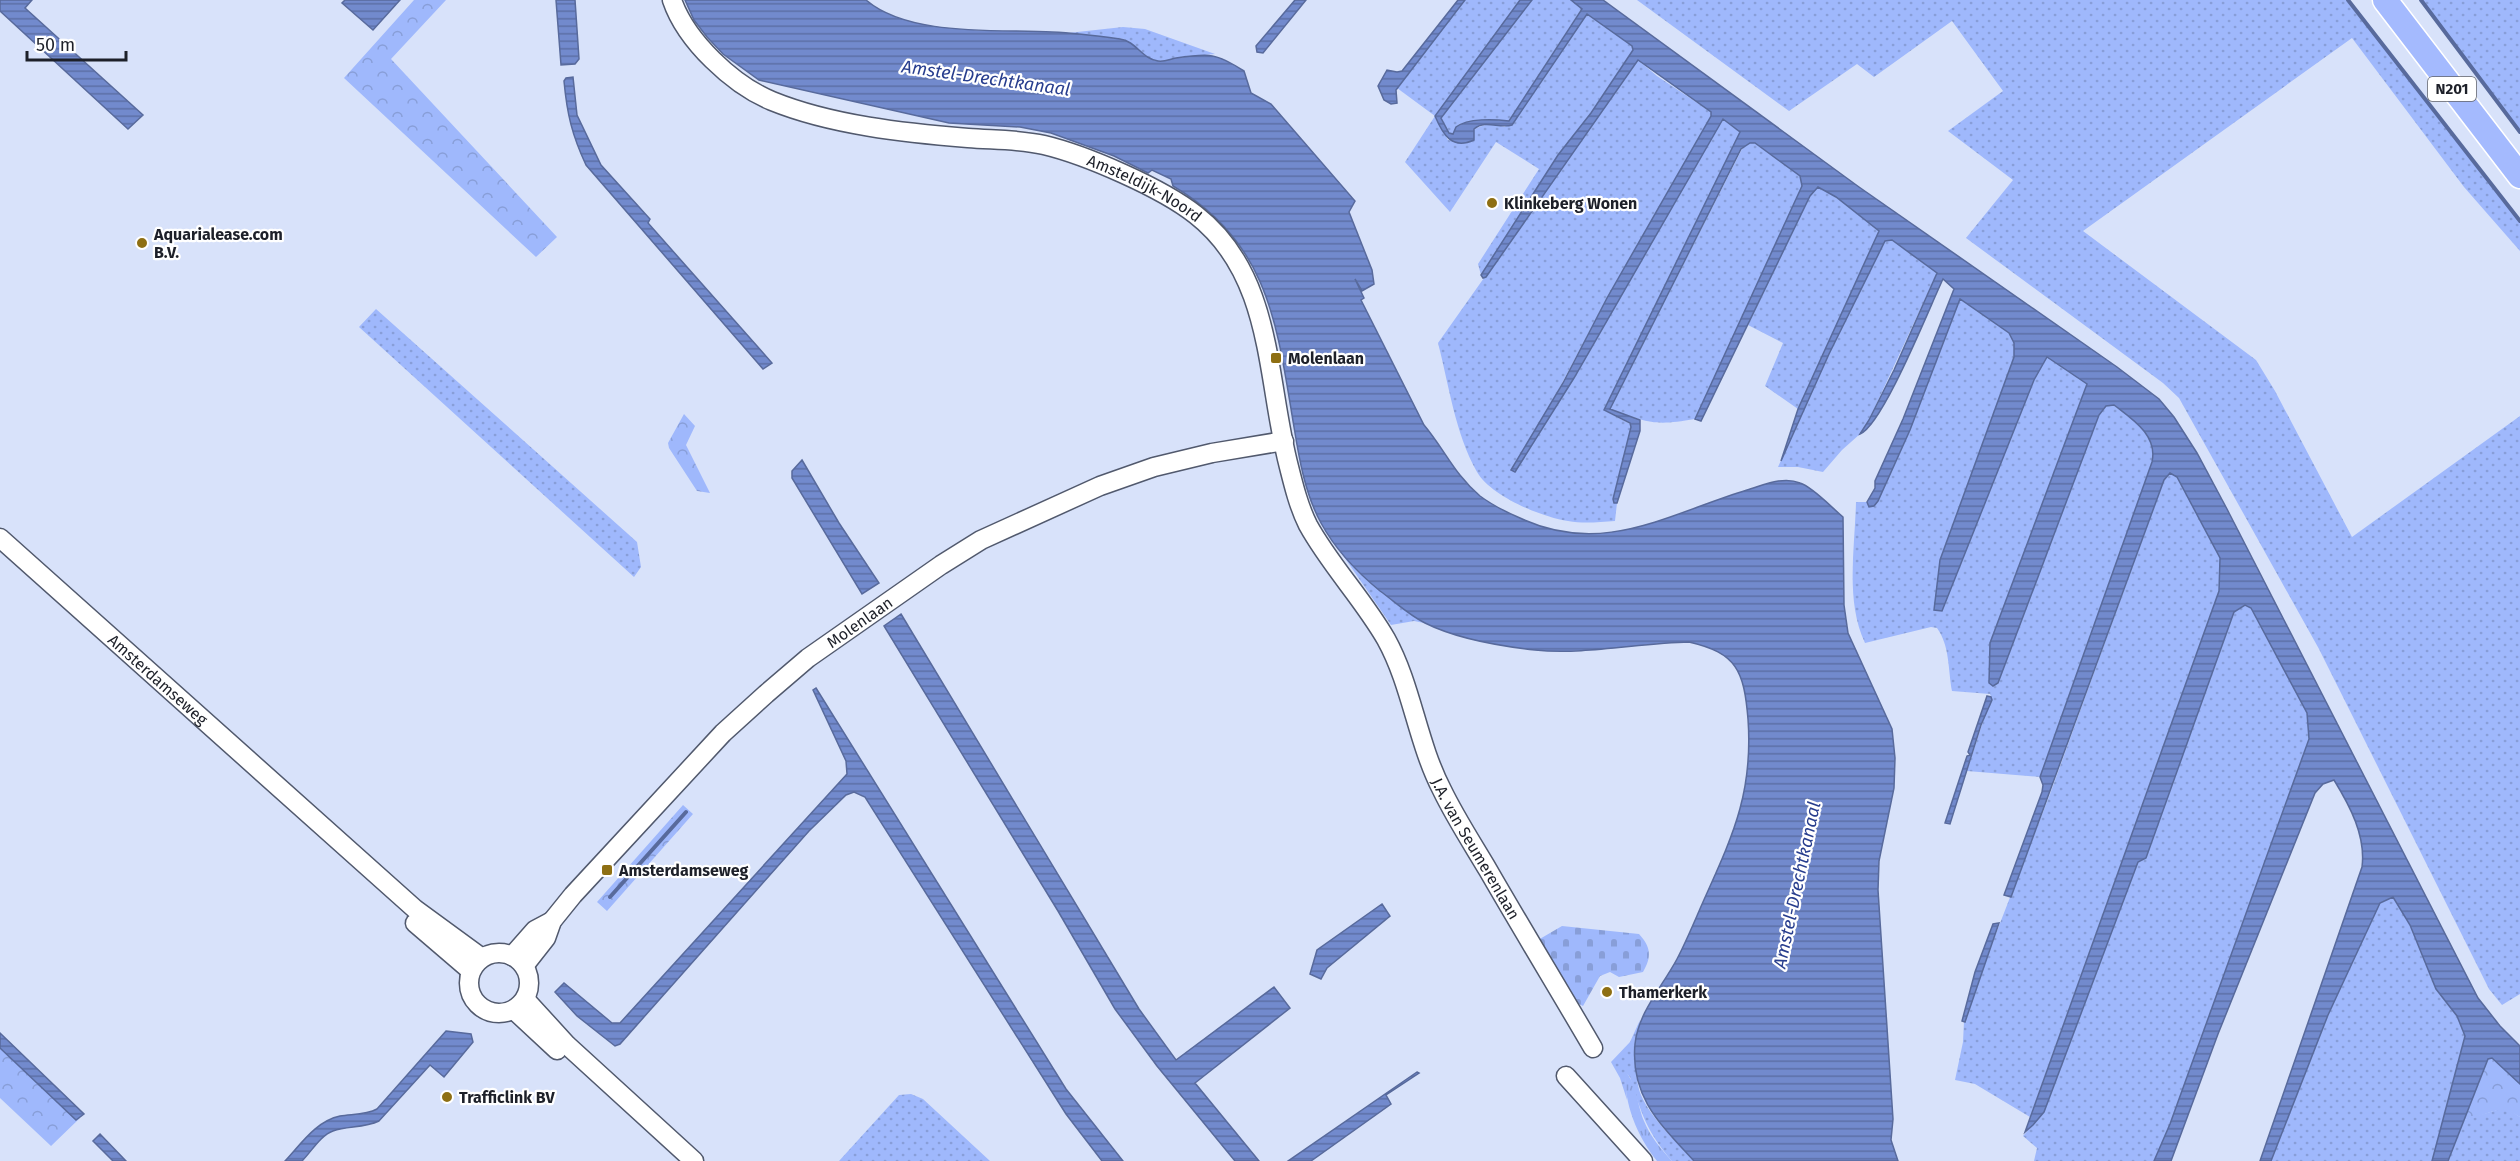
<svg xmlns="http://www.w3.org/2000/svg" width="2520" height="1161" font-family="'Fira Sans',sans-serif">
	<defs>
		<pattern id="grass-dots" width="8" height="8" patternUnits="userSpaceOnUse" patternTransform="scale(1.5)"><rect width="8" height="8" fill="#9fb8fc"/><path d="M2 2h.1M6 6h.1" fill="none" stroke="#889ed8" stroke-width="1.8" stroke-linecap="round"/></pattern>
		<pattern id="forest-crowns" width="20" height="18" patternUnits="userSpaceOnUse" patternTransform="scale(1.5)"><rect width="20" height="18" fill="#9fb8fc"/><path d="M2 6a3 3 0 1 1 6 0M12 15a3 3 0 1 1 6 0" fill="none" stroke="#889ed8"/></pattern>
		<pattern id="cemetery-stones" width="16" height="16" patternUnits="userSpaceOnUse" patternTransform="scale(1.5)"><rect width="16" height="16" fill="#9fb8fc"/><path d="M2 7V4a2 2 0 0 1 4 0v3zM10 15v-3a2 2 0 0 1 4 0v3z" fill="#889ed8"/></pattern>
		<pattern id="park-tufts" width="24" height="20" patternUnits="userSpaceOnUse" patternTransform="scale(1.5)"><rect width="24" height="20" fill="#9fb8fc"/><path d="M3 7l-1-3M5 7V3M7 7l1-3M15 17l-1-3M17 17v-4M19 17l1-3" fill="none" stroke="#889ed8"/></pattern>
		<pattern id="water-rules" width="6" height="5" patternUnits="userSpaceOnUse" patternTransform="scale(1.5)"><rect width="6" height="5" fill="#728acd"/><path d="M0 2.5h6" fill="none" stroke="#5d70a6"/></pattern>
	</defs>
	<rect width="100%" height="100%" fill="#d8e2fa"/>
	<path fill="url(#grass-dots)" d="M1465,0h55l-85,116 13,24 10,1c17,-13 26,-21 47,-14l82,-113 45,32 1,4 -42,63 -33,42 -77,120 -3,-11 61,-95 -43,-27 -46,70 -45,-50 30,-46 -38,-28z
		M1532,0h39l11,8 -73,113c-19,-3 -32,1 -50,3l-6,10 -4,-1 -8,-15z
		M1637,0h711l172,221v30l-56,-64 -112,-149 -269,193 173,129 19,31 77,146 168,-121v578l-18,11 -13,-16 -170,-340 -140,-251 -16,-15 -197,-145 47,-58 -65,-49 55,-40 -51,-70 -78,56 -17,-13 -68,47z
		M2421,0h99v132z
		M1123,27l22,2 70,25 -41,4 -12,4 -12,-2 -26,-21 -56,-6z
		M1638,60l19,16 54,36v4l-104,182 -92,174 59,-94 149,-259 17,13 -136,278 26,14 1,3 -18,72 1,4h3l-2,18c-16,1 -31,3 -47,0 -27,-4 -77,-25 -91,-49 -22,-39 -28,-87 -39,-129z
		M1749,143h6l45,33 2,10 -107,233c-40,7 -47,4 -85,-10l132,-260z
		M1817,187l19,10 43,34 -81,178 -33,-23 18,-43 -35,-18 62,-129z
		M1885,240h7l45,33 -68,147 -9,14 -18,16 -19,22 -25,-5h-20l51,-113z
		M1960,298l49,35 5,10v14l-74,203 -5,50 6,1 93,-231 13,-24 41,28 -42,112 -48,187 101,-268 7,-9 8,-1c18,14 44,30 38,57l-112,315 -73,-6 24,-74 -1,-3 -38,-3c-4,-21 -2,-45 -15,-63l-6,-1 -66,16c-20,-42 -10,-96 -9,-141h11l2,5 9,-6 32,-71z
		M376,309l261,233 4,25 -7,10 -275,-250z
		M2170,472l7,4 43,82 -1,33 -189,526 -55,-33 -20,-4 8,-38 1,-21 16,-46 70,-181 114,-314z
		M1333,541c29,36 53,56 91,82l-10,-2 -23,4z
		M2245,605l6,3 56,105 2,26 -139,385 -16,37h-120l3,-13 -14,-12 21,-24 94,-250 8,-4 88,-246z
		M2393,897l17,28 26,64 21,27 8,20 -33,125h-161l57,-146 52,-112z
		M1640,1020c-4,20 -7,56 1,75 11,25 35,46 53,66h-22c-25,-29 -31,-48 -42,-84l-5,-5 2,28 -7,-22 -9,-16 19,-20z
		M911,1094l12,5 67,62h-151l60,-66z
		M2500,1109h8l12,8v44h-72l16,-41z"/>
	<path fill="url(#forest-crowns)" d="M414,0h32l-55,59 166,178 -21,20 -192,-179z
		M684,414l11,12 -9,19 24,48 -13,-2 -28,-43 -1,-5z
		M683,805l10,9 -86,97 -10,-9z
		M0,1040l80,78 -29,28 -51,-48z
		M2492,1058l28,26v33c-24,-15 -31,-1 -56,3l24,-61z"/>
	<path fill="url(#cemetery-stones)" d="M1562,926l77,8c12,13 13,23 4,38l-24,5 -9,-5 -10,4 -17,30 -6,-3 -39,-63z"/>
	<path fill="url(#park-tufts)" d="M1625,1071c12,13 12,34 19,50 6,15 17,28 28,40h-15c-20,-25 -33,-57 -32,-90z"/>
	<path fill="url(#water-rules)" stroke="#586a9c" stroke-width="1.5" d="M0,0h32l-7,8 118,107 -15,14 -128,-118z
		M345,0h55l-27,30 -31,-27z
		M556,0h19l4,59 -4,5 -14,1z
		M685,0h181c43,37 132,29 186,32 22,1 46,4 68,7 16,2 22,20 38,22 7,1 12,-2 18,-3 34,-5 40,-5 68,13l7,22 20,11 84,97 -6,11 23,58 2,14 -12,7 -7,-12 9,19 -3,2 63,125c21,25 30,49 56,71 12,9 26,16 40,22 83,39 148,-4 227,-28 17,-5 36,-14 53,-7 13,4 32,25 43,34l1,88 4,28 44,96 3,29 -1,30 -15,73 -1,29 15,229 -2,21 7,21h-204c-33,-36 -64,-64 -59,-117 3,-31 27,-57 42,-85 11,-21 20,-44 30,-66 28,-62 46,-104 41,-174 -4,-48 -11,-66 -59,-77 -50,1 -105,13 -154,8 -36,-4 -78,-11 -110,-27 -16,-8 -31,-22 -45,-32 -23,-19 -45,-42 -59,-68 -16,-29 -22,-65 -27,-96 -17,-101 -24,-184 -121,-241l-2,-7 -19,-9 -4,3 -34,-17 -63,-23 -31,-6 -71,-4 -190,-43 -36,-26 -16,-17 -13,-17z
		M1295,0h11l-43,53 -6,-1 -1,-6z
		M1458,0h7l-69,90 1,13 -6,1 -7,-4 -6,-14 9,-16 10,2 5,-1z
		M1520,0h12l-91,118 8,15 4,1 3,-7c12,-9 38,-8 53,-6l73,-112 -11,-9h32l256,187 258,180 42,32 15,18 23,36 30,56 251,489 22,28 20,20v38l-28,-26 -4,1 -40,102h-16l33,-125 -8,-20 -21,-27 -26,-64 -17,-28 -13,6 -52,112 -57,146h-11l102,-294c4,-31 -12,-61 -28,-87l-11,4 -8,9 -97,241 -47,127h-17l16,-37 139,-385 -2,-26 -56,-105 -6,-3 -11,7 -88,246 -8,4 -94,250 -11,13 -8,7 194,-541 1,-33 -43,-81 -7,-4 -6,7 -153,417 -7,-2 38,-103 1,-7 -3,-8 112,-315c6,-27 -20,-43 -38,-57l-8,1 -7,9 -101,268 -5,3 -4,-3 1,-40 97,-259 -40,-27 -13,23 -92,231 -8,-1 6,-50 74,-203v-14l-5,-10 -49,-34 -50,131 -32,71 -4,5 -5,1 -2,-5 8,-14v-7l28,-62 51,-130 -11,-10c-13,27 -60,146 -83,155l9,-14 25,-50 43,-97 -45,-33 -7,1 -56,113 -48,107 17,-52 81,-178 -43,-34 -18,-10 -8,9 -109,225 -6,-2 107,-233 -2,-10 -45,-33h-5l-9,6 -131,260 30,11v11l-23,72h-3l-1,-4 18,-72 -1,-4 -26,-13 136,-278 -17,-13 -149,259 -59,94 -4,-2 52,-87 44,-85 104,-182v-4l-73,-52 -152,217 -3,1 -2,-3 77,-120 33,-42 42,-63 -1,-4 -45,-32 -75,111c-13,4 -26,-6 -38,4v11c-22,10 -31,-5 -39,-24z
		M573,77l4,38 24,50 49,54 -2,4 124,140 -9,6 -177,-204c-14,-30 -19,-51 -22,-84l2,-3z
		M802,460l37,63 40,60 -17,11 -70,-116v-7z
		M901,614l238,395 37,51 98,-73 16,21 -95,75 64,78h-24l-78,-95 -42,-57 -57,-98 -174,-285z
		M816,688l250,401 57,72h-21l-36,-47 -201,-317 -11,-5 -8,3 -37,36 -189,213 -5,2 -38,-30 -22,-24 9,-9 48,40h8l227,-249 -1,-13 -33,-71z
		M1987,696l4,1 1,3 -11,25 -31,99 -5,-1 22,-67 3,-1 -2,-3z
		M1382,904l8,12 -63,52 -6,11 -11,-5 7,-24z
		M1999,923l-34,99 -3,-1 13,-49 18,-48z
		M446,1031l25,3 2,8 -29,35 -14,-12 -51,56c-15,7 -31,5 -46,10 -12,4 -22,21 -31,30h-17c16,-17 31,-40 55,-45 12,-2 26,-1 37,-7z
		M0,1033l84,81 -8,6 -76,-72z
		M1417,1072l2,1 -33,22 5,9 -80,57h-23z
		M100,1134l26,27h-13l-20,-20z"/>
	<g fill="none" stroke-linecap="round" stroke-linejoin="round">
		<path stroke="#586a9c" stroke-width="4" d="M2348,0l172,221
			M2421,0l99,132
			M610,897l76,-85"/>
		<defs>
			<g id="tertiary">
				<path id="s1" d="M672,0c14,41 61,85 100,101 59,24 133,32 196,37 25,2 50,1 76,7 42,10 118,43 152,70 78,61 70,165 93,252 5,20 10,40 19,58 22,40 55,74 78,114 26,47 31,103 56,151 13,27 30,53 46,80 34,59 70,118 105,178"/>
				<path id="s2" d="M0,538l415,371 67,49"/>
				<path d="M415,923l56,48"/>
				<circle cx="499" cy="983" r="30"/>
				<path d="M512,956l23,-26 17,-9"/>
				<path id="s3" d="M524,966l22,-28 6,-17 21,-26 150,-162 43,-39 42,-36 133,-93 40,-25 119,-54 54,-19 58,-14 72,-12"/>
				<path d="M525,999l42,46 127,116"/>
				<path d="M514,1010l43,40"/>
				<path d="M1566,1076l77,85"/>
			</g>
			<path id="primary" d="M2385,0l135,176"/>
		</defs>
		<use href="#tertiary" stroke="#51596d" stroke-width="21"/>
		<use href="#primary" stroke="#fff" stroke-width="27"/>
		<use href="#tertiary" stroke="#fff" stroke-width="18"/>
		<use href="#primary" stroke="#a4bafe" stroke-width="24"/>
	</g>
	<g fill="#8e6f13" stroke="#fff" stroke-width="2">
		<circle cx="1492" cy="203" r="6"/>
		<circle cx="142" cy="243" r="6"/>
		<rect x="1270" y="352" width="12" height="12" rx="3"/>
		<rect x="601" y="864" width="12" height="12" rx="3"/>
		<circle cx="1607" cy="992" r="6"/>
		<circle cx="447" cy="1097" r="6"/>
	</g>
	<g text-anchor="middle" stroke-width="4.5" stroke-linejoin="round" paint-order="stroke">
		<rect fill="#fff" stroke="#616369" stroke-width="1.5" x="2428" y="77" width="48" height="24" rx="4.5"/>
		<g font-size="15" font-weight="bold" fill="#1d2029">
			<text x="2452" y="94">N201</text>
		</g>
		<g font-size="16" fill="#1d2029" stroke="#fff">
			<text dy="6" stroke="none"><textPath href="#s1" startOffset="532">Amsteldijk-Noord</textPath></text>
			<text dy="6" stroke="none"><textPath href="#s3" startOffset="484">Molenlaan</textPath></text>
			<text dy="6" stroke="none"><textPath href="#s2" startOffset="212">Amsterdamseweg</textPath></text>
			<text dy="6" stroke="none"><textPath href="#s1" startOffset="1294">J.A. van Seumerenlaan</textPath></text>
		</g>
		<g font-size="16" font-weight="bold" fill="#1d2029" stroke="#fff" text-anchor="start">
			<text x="1504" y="209">Klinkeberg Wonen</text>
			<text x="154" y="240">Aquarialease.com<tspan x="154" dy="18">B.V.</tspan></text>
			<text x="1288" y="364">Molenlaan</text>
			<text x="619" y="876">Amsterdamseweg</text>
			<text x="1619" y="998">Thamerkerk</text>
			<text x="459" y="1103">Trafficlink BV</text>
		</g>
		<g font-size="18" font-style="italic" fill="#283e8e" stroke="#fff">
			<text transform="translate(986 78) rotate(8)" y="6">Amstel-Drechtkanaal</text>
			<text transform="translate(1797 885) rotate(-78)" y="6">Amstel-Drechtkanaal</text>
		</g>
	</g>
	<path d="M27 51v9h99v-9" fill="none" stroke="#1d2029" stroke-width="3"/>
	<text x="36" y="51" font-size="18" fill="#1d2029" stroke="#ffffff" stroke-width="4.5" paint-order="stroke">50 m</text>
</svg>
